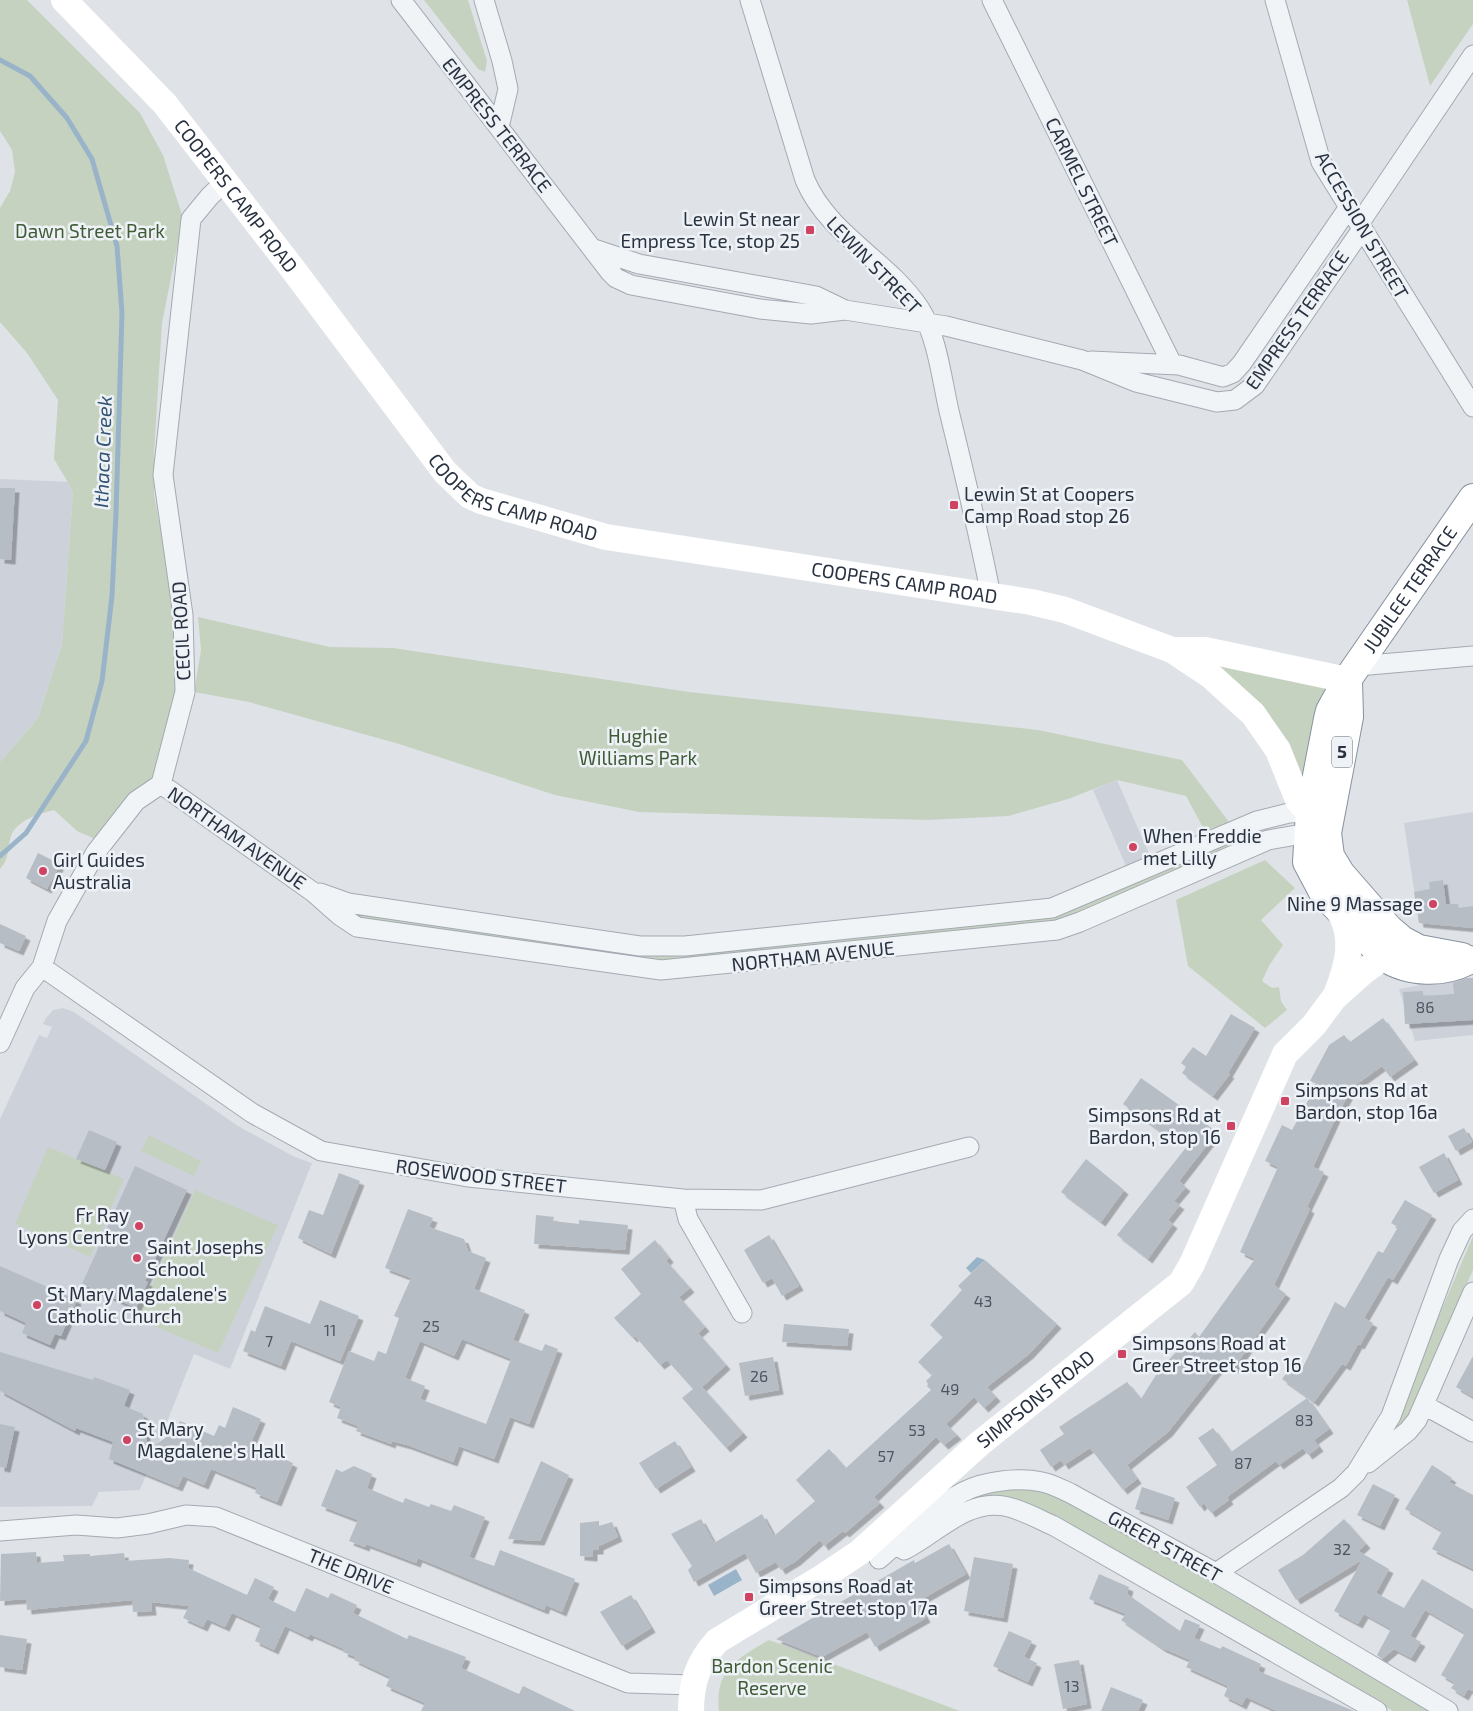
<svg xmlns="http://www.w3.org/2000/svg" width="1473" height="1711" font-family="'Exo 2',sans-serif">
	<defs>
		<filter id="shadow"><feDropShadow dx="4.5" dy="4.5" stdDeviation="0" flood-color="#0004"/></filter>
	</defs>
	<rect width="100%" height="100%" fill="#dfe3e8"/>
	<path fill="#cdd2da" d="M0,479l73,3v9l-11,153 -24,74 -38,44z
		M1117,780l33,76 -24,10 -33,-76z
		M1473,812v116l-54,-5 -15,-100z
		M1473,978v57l-58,6 -16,-52 54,-10z
		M63,1008l11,4 164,114 57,31 17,6 -82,206 -36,-15 -54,136 -41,2 -7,14 -92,1v-388l39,-84 8,3 5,-11 -9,-3 3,-6 7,-8z"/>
	<path fill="#c6d2c0" d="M0,0h27l113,113 23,42 20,63 -21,105 -8,131v40l22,120 2,75 -21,90c-27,17 -45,32 -62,60l-18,-8 -23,-21c-15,4 -37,10 -43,26 -5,15 0,20 -11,33v-107l38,-44 24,-74 11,-153 -19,-32 4,-59 -31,-47 -27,-31v-114l10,-17 5,-19 -3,-22 -12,-19z
		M424,0h44l19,61 -2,11 -7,-3z
		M1407,0h66v24l-43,62z
		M198,617l132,30 63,1 296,44 349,38 144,30 47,62 -24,9 -19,-35 -69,-16 -49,19 -60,17 -80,4 -289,-8 -84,-17 -156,-51 -150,-42 -55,-10 7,-42z
		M1216,662l104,21 8,7 -23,87 -4,-1 -40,-66z
		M1250,833l2,4 -186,83 -395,43 -312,-43 -4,-3 1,-4 295,40 377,-35z
		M1265,860l30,28 -34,32 22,25 -14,21 -7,15 10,7 7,-1 2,14 6,9 -22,18 -77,-62 -12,-66z
		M149,1135l52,26 -7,15 -53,-25z
		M48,1147l76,32 -34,78 -75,-33z
		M195,1190l83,35 -60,128 -81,-34z
		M1473,1236v34l-66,151 -10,7 -2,-9z
		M1027,1487l40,12 365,212h-39l-336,-191 -110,-12 27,-14z
		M769,1640l191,71h-241c-5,-41 19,-53 50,-71z"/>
	<path fill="#99b4c9" d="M977,1257l8,3 -14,13 -5,-5z
		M736,1569l6,11 -28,16 -6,-11z"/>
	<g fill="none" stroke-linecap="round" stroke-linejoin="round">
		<path stroke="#99b4c9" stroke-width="5" d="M0,60l30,16 37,42 25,41 25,87 5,67 -6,200 -4,83 -10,85 -16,60 -60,92 -26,23"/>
	</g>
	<path fill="#b6bdc5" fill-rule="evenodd" filter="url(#shadow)" d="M0,488h15l-4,72 -11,-1z
		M38,853l22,11 -13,25 -21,-11z
		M1443,880l3,24h12l1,4 14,-2v22l-54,-5 -5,-31 16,-3 -1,-7z
		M0,924l26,12 -7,15 -19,-8z
		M1467,978h6v42l-68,4 -2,-32 20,-1v5l31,-2 -1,-11z
		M1231,1014l24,14 -27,45 2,1 -17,22 -31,-23 4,-6 -5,-4 12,-16 13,9z
		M1383,1018l31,42 -24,17 -8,-11 -29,21 -16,28 -24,52 11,5 -17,35 3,2 -36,76 12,9 -53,75 -7,-10 -58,73 -41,33 10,14 -14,11 -33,-42 -26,17 -3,-5 -10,7 -11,-17 24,-16 -5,-7 68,-45 14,17 18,-29 36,-38 4,5 56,-78 -15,-7 38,-85 -13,-6 17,-36 10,5 25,-46 -7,-3 19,-36 15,-10 6,7z
		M1141,1078l76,54 -38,49 7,6 -12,14 6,4 -12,15 5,4 -25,35 -31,-24 71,-90 -20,-16 -4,5 -41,-30z
		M1464,1128l8,14 -16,9 -8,-15z
		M89,1130l28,12 -12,28 -29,-11z
		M1444,1153l14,27 -24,13 -15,-26z
		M1086,1159l38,31 -23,32 -40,-30z
		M135,1166l52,24 -42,91 3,1 -12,26 -54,-24z
		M339,1173l21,8 -29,73 -33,-16 11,-28 14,5z
		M1405,1200l27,15 -39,65 -5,-3 -24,41 9,5 -13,22 -2,-1 -12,22 -4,-2 -28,38 -32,-23 13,-17 8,5 32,-65 10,6 33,-57 5,2 15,-26 -7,-4z
		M408,1209l25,9 -4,9 35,12 4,12 18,7 -12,31 51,21 -12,30 29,11 3,-7 13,5 -29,75 -19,-7 -16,42 -35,-13 -6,16 -46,-17 -15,-4 -1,3 -35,-13 2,-5 -21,-8 4,-11 -12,-5 20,-51 25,10 4,-10 8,3 13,-36 -5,-2 17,-38 -26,-10zM462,1339l49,20 -25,65 -66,-25 5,-13 -20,-8 15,-37 34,15z
		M536,1215l18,2 -1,4 26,3v-4l49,5 -3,25 -91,-6z
		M769,1235l30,51 -17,10 -10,-18 -9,5 -19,-33z
		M655,1240l14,18 -3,3 24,27 -11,9 26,30 -7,6 28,32 -24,22 41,46 -17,15 -44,-50 11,-9 -26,-29 -7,5 -25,-29 -2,2 -19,-20 27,-24 -20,-25z
		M985,1260l72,64 -28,30 -42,33 9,10 -12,11 -10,-11 -28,27 11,11 -13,10 -8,-8 -62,60 6,6 -35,30 -2,-2 -19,15 -4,-6 -24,21 -15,9 -5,-8 -20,11 -11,-20 -51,29 -6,-12 4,-4 -21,-32 30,-15 13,24 48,-29 12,22 27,-23 14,-12 -19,-21 33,-31 17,19 85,-78 -4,-4 1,-2 -2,-3 6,-6 -14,-13 25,-25 -13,-12 32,-35 -4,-4z
		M0,1266l77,34 -16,36 -6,-2 -5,11 -28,-12 4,-10 -26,-12z
		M320,1300l39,16 -19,45 -49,-20 -10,25 -38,-15 8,-21 4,2 10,-26 45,18z
		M784,1324l65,5 -2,17 -65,-4z
		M0,1352l93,28 1,-3 36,13 -6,16 19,8 5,36 20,-14 3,-5 4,1 5,-11 34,15 5,-11 6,3 8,-21 28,12 -11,26 43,18 -16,39 -22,-9 2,-5 -46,-19 -7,16 -21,-9 -5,11 -69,-28 4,-17 -37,-14 -1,3 -75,-40z
		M1473,1356v41l-17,-10z
		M773,1357l6,33 -34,6 -6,-33z
		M1307,1398l22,31 -15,11 5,7 -11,8 -5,-7 -24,17 -3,-4 -49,36 2,3 -18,13 -7,-10 -4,4 -14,-20 31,-22 -19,-27 15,-10 18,24z
		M0,1424l15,3 -9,41 -6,-1z
		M675,1441l16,26 -35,22 -17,-26z
		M541,1461l28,14 -29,66 -32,-2z
		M1432,1465l20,13 -3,4 24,13v74l-41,-20 10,-18 -37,-22z
		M354,1466l18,8 -5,14 36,15 2,-5 24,9 2,-3 20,7 3,-6 31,12 -16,40 25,9 6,-16 75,29 -13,33 -16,-7 -2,5 -126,-52 -2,5 -50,-19 -1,3 -16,-6 9,-21 -37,-14 15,-37 6,3z
		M1373,1484l22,11 -15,31 -23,-11z
		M1142,1487l33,11 -7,22 -33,-11z
		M1344,1519l22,25 -8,7 31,18 -13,24 28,15 18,-29 51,30v82l-5,-2 -4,7 -13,-8 4,-5 -14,-8 24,-42 -40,-23 -15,26 11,6 -10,16 -17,-9 -12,10 -5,-4 14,-26 -27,-15 -6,10 -24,-13 28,-51 -66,40 -18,-30 25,-15z
		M599,1521v5l13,-4 6,15 -19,9v4h-6v7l-13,-1v-33z
		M949,1544l17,30 -49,28 9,16 -51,29 -8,-15 -45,25 -46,-18 138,-79 1,3z
		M36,1552l1,11 27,-2 -1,-6 27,-1v2l34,-3 1,8 44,-3 20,2 -1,8 59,27 8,-17 19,9 -6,12 27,13 11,-24 22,10 3,-5 26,12 -4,8 54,26 2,-4 57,22 -5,11 58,26 4,-8 52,25h-154l4,-8 -39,-17 4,-9 -36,-17 2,-3 -13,-5 1,-3 -34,-15 -2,3 -23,-11 -11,24 -19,-9 6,-15 -29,-13 -7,14 -18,-8 -4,8 -20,-9 6,-12 -38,-4 1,9 -19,1 -1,-12 -105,10 -1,-11 -26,2 1,-47z
		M974,1557l39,7 -10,54 -39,-7z
		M1099,1574l30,13 -2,7 53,37 5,-12 15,6 -6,13 27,11 1,-3 39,18 -3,7 96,40h-77l-31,-14 -4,8 -18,-9 4,-10 -42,-19 4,-7 -28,-12 -41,-28 5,-6 -37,-15z
		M631,1595l20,33 -29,18 -22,-34z
		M1009,1631l23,10 -8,16 13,6 -9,19 -35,-16z
		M0,1635l27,4 -5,31 -22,-3z
		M1079,1660l8,44 -24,5 -9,-45z
		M1111,1687l32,13 -5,11h-37z"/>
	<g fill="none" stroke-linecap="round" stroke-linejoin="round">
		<defs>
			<path id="street" d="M401,0l209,272 6,6 15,7 129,24 51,5 34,-4 101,16 136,34 54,22 81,20 18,-2 20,-15 107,-156
				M484,0l18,61 6,28 -9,38
				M750,0l55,180c24,56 84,81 115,129 17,27 22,71 29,102 15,61 30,123 42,185
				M992,0l180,364
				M1275,0l46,162 152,245
				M1359,224l114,-169
				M594,249l45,15 177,32 29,14
				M1091,361l88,4 44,12 10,-4 9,-10 107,-156
				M1358,666l115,-10
				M161,784l152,108 26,23 18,12 304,43 396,-40 23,-8 188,-82 40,-7
				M320,893l28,10 292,43h45l367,-38 205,-87 32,-8 21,-1
				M42,967l210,146 69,38 147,26 215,22 78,1 208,-53
				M0,1043l25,-55 17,-21 15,-46 39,-69 40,-51 25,-17 24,-92 -2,-77 -20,-140 28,-256 19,-23 16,-15
				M683,1199l5,20 54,94
				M1424,1405l49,27
				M1368,1463l40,-32 9,-11 56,-128
				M0,1531l76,-6 41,3 31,-4 38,-9 30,2 412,166 65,2
				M904,1550c31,-15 62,-51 100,-44 17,3 34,13 50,20l323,185
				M879,1559c23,-20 58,-54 84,-67 21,-11 56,-15 79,-10 10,2 19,7 28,11l146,80 232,138
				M1216,1573l125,-85 15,-15 35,-57 58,-157 13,-28 11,-12"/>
			<g id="highway">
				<path d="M1348,681l1,36 -22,116 3,23 11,18 48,55 13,11 17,9 43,8"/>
				<path id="s3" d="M1469,960c-25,14 -60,13 -85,-3l-60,-63 -17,-32 3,-50 18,-93 2,-8 17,-31 126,-182"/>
			</g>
		</defs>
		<use href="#street" stroke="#a4aab2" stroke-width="21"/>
		<use href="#highway" stroke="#86929f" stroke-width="30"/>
		<use href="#street" stroke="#f1f4f7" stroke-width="19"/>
		<g stroke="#fff" stroke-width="26">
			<path id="s1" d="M64,0l101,104 127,164 153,204 25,24 11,5 125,36 425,65 34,8 107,40 39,26 42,38 25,36 20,50 4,5 9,2"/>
			<path d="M1172,650h33l142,30"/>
			<path d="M1336,995c11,-28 20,-56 3,-84"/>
			<path id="s2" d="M691,1711c0,-28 7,-49 26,-70l104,-63 39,-26 119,-108 202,-161 11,-19 93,-210 29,-29 20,-27 29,-26 21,-15"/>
		</g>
		<use href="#highway" stroke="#fff" stroke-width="28"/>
	</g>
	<g fill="#d04261" stroke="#eef2f6" stroke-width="2">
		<rect x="805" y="225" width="10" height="10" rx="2.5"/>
		<rect x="949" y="500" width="10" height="10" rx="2.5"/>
		<circle cx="1133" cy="847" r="5"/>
		<circle cx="43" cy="871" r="5"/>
		<circle cx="1433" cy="904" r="5"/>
		<rect x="1280" y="1096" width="10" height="10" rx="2.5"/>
		<rect x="1226" y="1121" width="10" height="10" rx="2.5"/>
		<circle cx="139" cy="1226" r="5"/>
		<circle cx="137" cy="1258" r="5"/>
		<circle cx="37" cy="1305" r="5"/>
		<rect x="1117" y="1349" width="10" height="10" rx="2.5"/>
		<circle cx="127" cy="1440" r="5"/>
		<rect x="744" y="1592" width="10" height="10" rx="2.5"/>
	</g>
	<g text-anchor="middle" stroke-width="5" stroke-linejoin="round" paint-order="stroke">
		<g font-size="16" fill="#4c5561">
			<text x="1425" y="1013">86</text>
			<text x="983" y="1307">43</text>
			<text x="431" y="1332">25</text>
			<text x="330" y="1336">11</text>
			<text x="269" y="1347">7</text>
			<text x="759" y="1382">26</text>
			<text x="950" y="1395">49</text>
			<text x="1304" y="1426">83</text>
			<text x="917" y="1436">53</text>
			<text x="886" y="1462">57</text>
			<text x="1243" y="1469">87</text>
			<text x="1342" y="1555">32</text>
			<text x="1072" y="1692">13</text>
		</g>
		<rect fill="#eef2f6" stroke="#636c77" stroke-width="1" x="1332" y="736.5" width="20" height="31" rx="4"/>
		<g font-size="18" font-weight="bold" fill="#283240">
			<text x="1342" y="758">5</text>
		</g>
		<g font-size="19" fill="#283240" stroke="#eef2f6">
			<text transform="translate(497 125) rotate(52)" y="7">EMPRESS TERRACE</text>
			<text transform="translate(1082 182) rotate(64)" y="7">CARMEL STREET</text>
			<text dy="7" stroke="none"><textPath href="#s1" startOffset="261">COOPERS CAMP ROAD</textPath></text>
			<text transform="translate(1362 225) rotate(60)" y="7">ACCESSION STREET</text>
			<text transform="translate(874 265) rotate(46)" y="7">LEWIN STREET</text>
			<text transform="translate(1297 320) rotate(-55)" y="7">EMPRESS TERRACE</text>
			<text dy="7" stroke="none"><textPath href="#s1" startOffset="681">COOPERS CAMP ROAD</textPath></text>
			<text dy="7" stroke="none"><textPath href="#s1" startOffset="1086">COOPERS CAMP ROAD</textPath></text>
			<text dy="7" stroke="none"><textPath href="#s3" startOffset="511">JUBILEE TERRACE</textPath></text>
			<text transform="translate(181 631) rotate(-93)" y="7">CECIL ROAD</text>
			<text transform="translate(237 838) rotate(35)" y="7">NORTHAM AVENUE</text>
			<text transform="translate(813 956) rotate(-6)" y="7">NORTHAM AVENUE</text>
			<text transform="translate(481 1176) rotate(7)" y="7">ROSEWOOD STREET</text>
			<text dy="7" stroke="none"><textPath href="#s2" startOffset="478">SIMPSONS ROAD</textPath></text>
			<text transform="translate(1165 1546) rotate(29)" y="7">GREER STREET</text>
			<text transform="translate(351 1571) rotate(22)" y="7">THE DRIVE</text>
		</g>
		<g font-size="19" fill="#283240" stroke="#eef2f6" text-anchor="start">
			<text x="800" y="226" text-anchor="end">Lewin St near<tspan x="800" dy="22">Empress Tce, stop 25</tspan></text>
			<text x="964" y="501">Lewin St at Coopers<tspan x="964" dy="22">Camp Road stop 26</tspan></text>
			<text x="1143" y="843">When Freddie<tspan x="1143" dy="22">met Lilly</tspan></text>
			<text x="53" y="867">Girl Guides<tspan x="53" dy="22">Australia</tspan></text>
			<text x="1423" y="911" text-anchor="end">Nine 9 Massage</text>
			<text x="1295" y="1097">Simpsons Rd at<tspan x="1295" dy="22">Bardon, stop 16a</tspan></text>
			<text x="1221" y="1122" text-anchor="end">Simpsons Rd at<tspan x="1221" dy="22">Bardon, stop 16</tspan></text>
			<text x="129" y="1222" text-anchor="end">Fr Ray<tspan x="129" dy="22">Lyons Centre</tspan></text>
			<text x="147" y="1254">Saint Josephs<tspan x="147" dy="22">School</tspan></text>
			<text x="47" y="1301">St Mary Magdalene's<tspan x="47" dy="22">Catholic Church</tspan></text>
			<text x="1132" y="1350">Simpsons Road at<tspan x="1132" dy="22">Greer Street stop 16</tspan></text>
			<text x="137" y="1436">St Mary<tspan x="137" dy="22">Magdalene's Hall</tspan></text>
			<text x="759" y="1593">Simpsons Road at<tspan x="759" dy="22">Greer Street stop 17a</tspan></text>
		</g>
		<g font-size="19" fill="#3f5b35" stroke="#eef2f6">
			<text x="90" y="238">Dawn Street Park</text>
			<text x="638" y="743">Hughie<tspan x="638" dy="22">Williams Park</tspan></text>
			<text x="772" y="1673">Bardon Scenic<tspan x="772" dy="22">Reserve</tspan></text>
		</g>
		<g font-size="20" font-style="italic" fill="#315474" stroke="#eef2f6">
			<text transform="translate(103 452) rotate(-88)" y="7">Ithaca Creek</text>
		</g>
	</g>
</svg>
